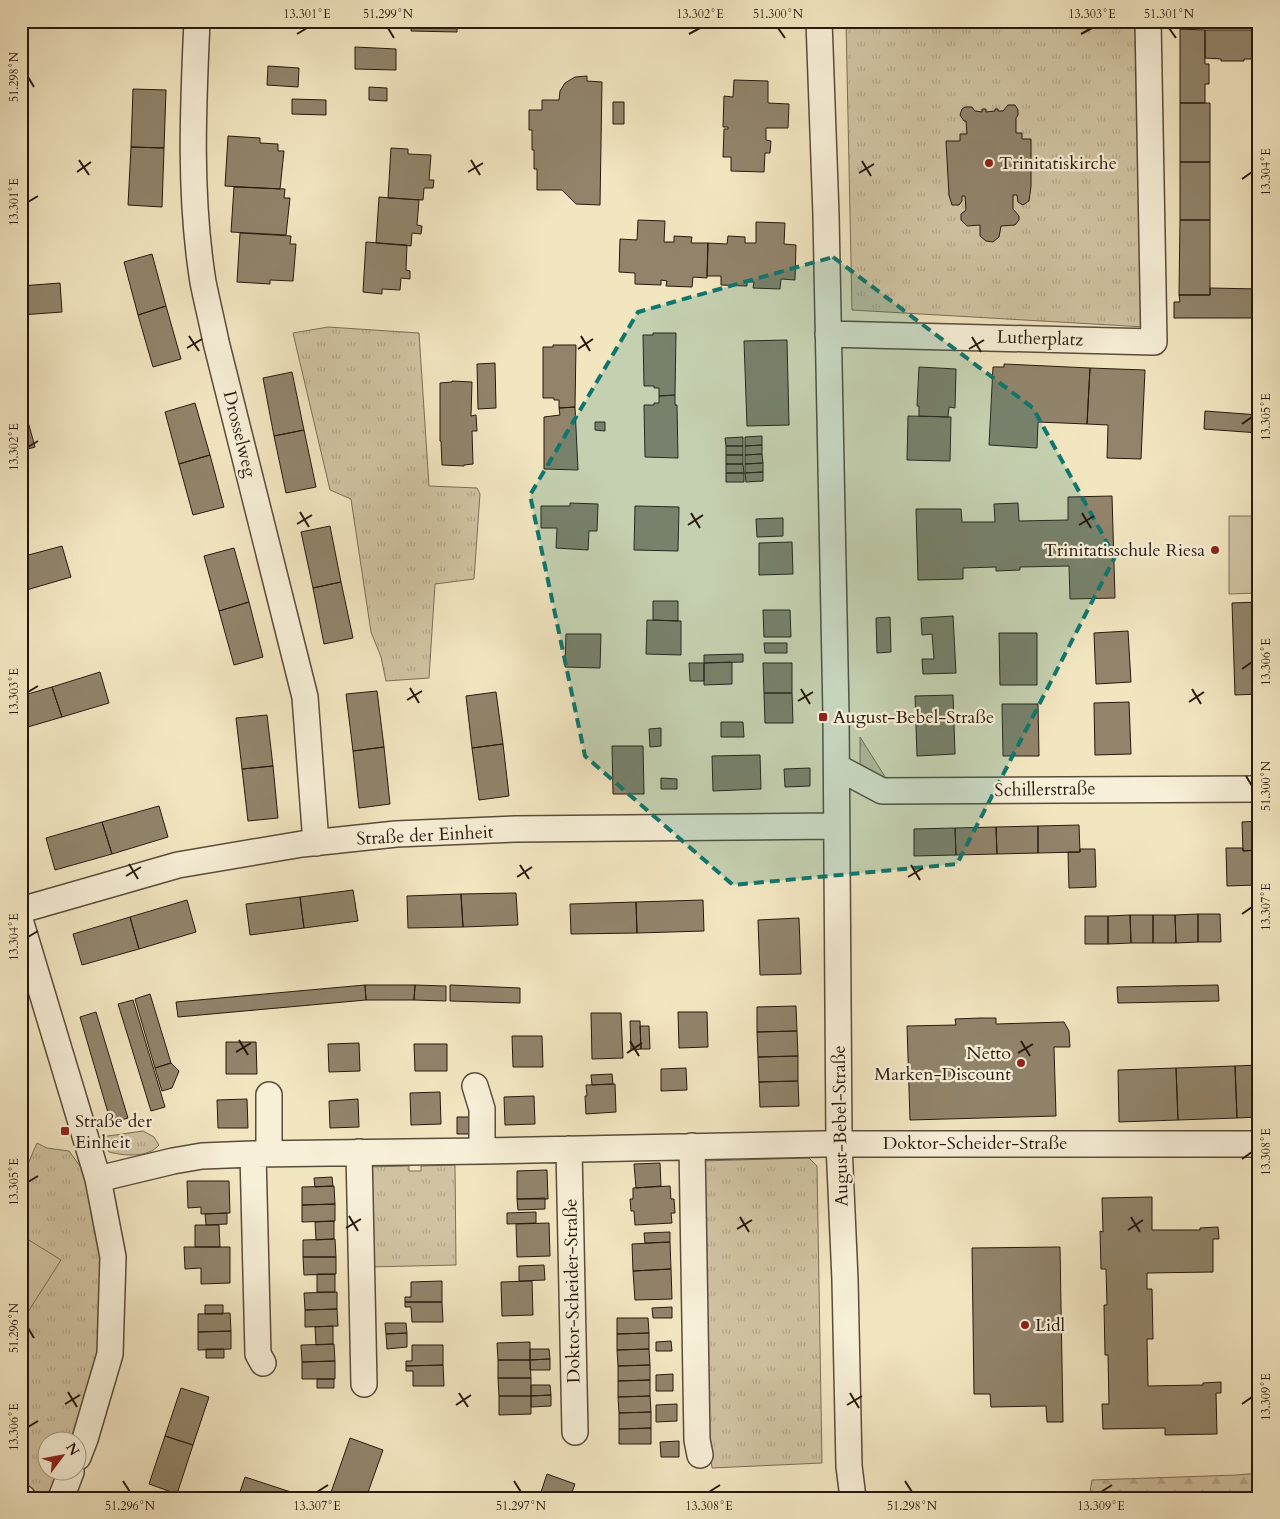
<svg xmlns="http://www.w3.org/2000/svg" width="1280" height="1519" font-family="Cardo,serif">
	<defs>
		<pattern id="grass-tufts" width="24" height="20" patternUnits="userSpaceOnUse" patternTransform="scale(1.25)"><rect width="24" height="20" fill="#d0c3a2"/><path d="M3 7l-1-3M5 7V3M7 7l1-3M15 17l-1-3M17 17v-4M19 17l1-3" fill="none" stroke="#b3a78a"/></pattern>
		<pattern id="forest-firs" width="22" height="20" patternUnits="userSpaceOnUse" patternTransform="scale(1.25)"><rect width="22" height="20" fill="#d0c3a2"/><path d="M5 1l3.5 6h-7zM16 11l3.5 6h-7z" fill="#b3a78a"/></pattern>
	</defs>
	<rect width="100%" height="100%" fill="#f2e6c1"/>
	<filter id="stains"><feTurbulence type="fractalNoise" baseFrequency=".004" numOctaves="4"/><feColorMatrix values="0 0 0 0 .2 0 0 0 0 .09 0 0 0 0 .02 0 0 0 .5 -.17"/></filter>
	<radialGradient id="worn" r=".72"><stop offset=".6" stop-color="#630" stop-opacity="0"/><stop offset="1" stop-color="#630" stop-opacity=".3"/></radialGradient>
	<path fill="url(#grass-tufts)" stroke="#7c6e58" d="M846,21h289l10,306 -293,-17z
		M328,327l91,6 10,153 48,2 3,6 -6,85 -39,5 -6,94 -43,3 -5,-24 -10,-25 -20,-133 -21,-9 -37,-157z
		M860,737l29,46 -29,-13z
		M143,1131l11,6 5,8c-11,13 -34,11 -50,7l-8,-15z
		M37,1143l10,5 22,3 21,29 17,88 -2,57 -31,116 -26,1v30h13l-10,20 -10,4 -20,-9v-307z
		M809,1158l8,8 5,297 -110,5 -1,-9 -7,-13 -4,-285z
		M455,1165l1,100 -88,2 -1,-100 42,-1v5h12v-5z"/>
	<path fill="url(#forest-firs)" stroke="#7c6e58" d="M1259,1473v25h-159l-10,-7 2,-11 145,-5z"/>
	<path fill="#d0c3a2" stroke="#7c6e58" d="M1229,516h30v77l-30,1z
		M21,1235l40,25 -40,63z"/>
	<path fill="#91846b" stroke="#28190d" d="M412,21h45v11l-46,-1z
		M1180,29l25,1v34h4v20h-4v19h-25z
		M1205,30h54v29h-15v2h-23v-2l-16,-1z
		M355,47l41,2v21l-41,-1z
		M268,66l31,2 -1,19 -31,-2z
		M587,76v5l15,1 -2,123 -24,-1 -14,-14h-25v-21h-3v-19h-2v-20h-3v-20h13v-10h17l1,-9 5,-8 10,-6z
		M734,80l34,1v22l21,1 -1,24h-22v12l5,1 -1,12h-5l-1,19 -33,-1v-14h-8l1,-28h4v-2h-5l1,-31 9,1z
		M369,87l18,1v13l-18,-1z
		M133,89l33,1 -2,58 -33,-1z
		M292,99l34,1v15l-34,-1z
		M613,102h11v22h-11z
		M1180,103h30v59h-30z
		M1008,105h7l3,5v5l-2,3v15h6v6h9v47l-2,15 -6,4 -5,-3 -1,-7h-4v14l6,7v4l-4,5 -14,1 -2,11 -6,5 -7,-1 -6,-5v-11l-13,1 -6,-6v-6l5,-4 -1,-14h-3v5l-3,4h-7l-3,-10 -3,-54h14v-7h7l-1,-13h-2l-4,-6 2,-6 3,-2h7l3,4 7,1v-3h4v3l9,-1v-2h3v2h5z
		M228,136l32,2v5l18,1v7h6l-4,38 -55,-3z
		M131,147l33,1 -2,59 -34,-2z
		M391,148l17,1v5l23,1 -2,25h5l-1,8h-9l-1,12 -35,-2z
		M1180,162h30v58h-30z
		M234,187l51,2 -1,9h6l-4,37 -55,-3z
		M379,197l40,3 -2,25 5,1 -1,8 -9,-1 -1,13 -35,-3z
		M638,220l27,1 -1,21h10v-6l18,1 -1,6h17l-1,35 -14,-1 -1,10 -26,-1 1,-5 -6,-1v5l-26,-1v-11l-16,-1 1,-33 17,1z
		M1180,220h30v75h-31z
		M756,222l29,1 -1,21 12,1 -1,35 -14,-1 -1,10 -27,-1 1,-6h-7v4l-26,-1v-9h-14l1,-33 19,1 1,-8 17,1v6h11z
		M240,233l51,3 -1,8h6l-3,37 -23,-1v4l-33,-2z
		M366,242l41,3 -1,25 4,1v8l-9,-1 -1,12 -18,-1v5l-19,-2z
		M152,254l14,52 -28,9 -14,-53z
		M60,283l2,29 -41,3v-29z
		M1210,288l49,1v29h-85v-16h6l-1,-7h31z
		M166,306l15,53 -28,8 -15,-52z
		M653,333h23l-1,62 -16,1v-8h-5v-2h-10l-1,-51h10z
		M787,340l2,85 -42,1 -3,-85z
		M553,345h23l-1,62 -16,1v-8h-5v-2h-11v-51h10z
		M495,363l1,45 -18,1 -1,-45z
		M1004,364l86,4 -3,56 -49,-2 -1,26 -48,-3 4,-78h11z
		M919,367l37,2 -1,39 -6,-1 -1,10 -29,-1v-10h-2z
		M1090,368l55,2 -4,89 -34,-1 1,-33 -21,-1z
		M292,372l12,58 -30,6 -11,-58z
		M452,381l20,1 -1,34 5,-1 1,16h-5l1,33 -9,1v1l-22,-1 -1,-24h-1v-58l12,-1z
		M675,395v10h2l1,53 -33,-1 -1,-52h10v-2h5v-7z
		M195,403l15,52 -31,9 -14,-52z
		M575,407l3,63 -34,-1v-52l16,-2 -1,-7z
		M1205,411l54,4v18l-55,-4z
		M908,416l43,1 -1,44 -43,-1z
		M27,418l8,29 -14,4v-31z
		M595,422h10v9l-10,-1z
		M304,430l12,57 -30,6 -12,-57z
		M762,436v9l-17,1v-9z
		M743,437v9h-17l-1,-8z
		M762,445v9l-17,1v-9z
		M726,446h17v9h-17z
		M762,454l1,9 -18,1v-9z
		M210,455l14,52 -31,8 -14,-51z
		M726,455h17v9h-17z
		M763,463v9l-18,1v-9z
		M726,464h17l1,9h-18z
		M763,472v9l-17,1 -1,-9z
		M726,473h18v9h-18z
		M1112,496l3,102 -45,1 -1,-33 -49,1v3l-24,1v-4l-33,1v11l-45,1 -2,-71h45l1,13h33l-1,-18 24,-1 1,18 49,-1v-23z
		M570,503l28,1 -1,27h-8l-1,19 -32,-2 1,-20h-16v-22h29z
		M635,506l44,1 -1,44 -44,-1z
		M783,518v18l-26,1 -1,-18z
		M330,526l11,56 -28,6 -12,-56z
		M792,542l1,32 -34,1v-32z
		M62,546l9,31 -48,14 -2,-6v-28z
		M234,548l15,54 -30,9 -15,-55z
		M341,582l12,56 -29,6 -11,-56z
		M653,601h25v20l-25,-1z
		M249,602l14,55 -29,8 -15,-54z
		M1259,602v92l-24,1 -3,-92z
		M763,610h27l1,27h-27z
		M953,616l3,57 -33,1 -1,-15h12l-2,-25 -10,1 -1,-17z
		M890,617l1,35 -14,1 -1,-35z
		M647,620l34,1v34l-35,-1z
		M1128,631l3,51 -35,2 -2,-51z
		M999,633h38v52h-37z
		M566,634h35l-1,34 -35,-1z
		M764,643h23v10h-22z
		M743,654v8l-39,1v-8z
		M732,662v22l-28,1v-22z
		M689,663h15v18h-14z
		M763,663h29v30h-28z
		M100,672l9,31 -47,14 -10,-30z
		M52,687l10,30 -41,12v-33z
		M377,691l7,56 -31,4 -7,-57z
		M496,692l7,52 -31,4 -6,-52z
		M764,693h28l1,30h-28z
		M953,695l2,59 -38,2 -2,-60z
		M1129,702l2,52 -36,1 -1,-52z
		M1002,704h36l1,52h-36z
		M267,715l6,51 -31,3 -6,-51z
		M721,722h22l1,15h-23z
		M661,728v18l-11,1 -1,-18z
		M503,744l6,52 -30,4 -7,-52z
		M612,746h31l1,48h-31z
		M384,747l6,57 -31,4 -6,-57z
		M760,755l1,34 -48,2 -1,-35z
		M273,766l5,52 -30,3 -6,-52z
		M810,768v18l-25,1 -1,-18z
		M661,778l16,1v10h-16z
		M159,806l9,31 -56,17 -10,-32z
		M1259,821v29l-16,1 -1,-29z
		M102,822l10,32 -57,16 -9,-32z
		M1079,825l1,27 -42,1v-27z
		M1038,826v27l-41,1 -1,-27z
		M996,827l1,27 -41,1 -1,-27z
		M955,828l1,27 -42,1v-27z
		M1226,848h17v3l12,-1 1,35 -29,1z
		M1080,849h15l1,38 -27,1 -1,-36h12z
		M353,890l5,31 -54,7 -4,-31z
		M516,893l2,32 -55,2 -2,-33z
		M461,894l2,33 -55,1 -1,-32z
		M300,897l4,31 -54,7 -4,-31z
		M187,900l9,32 -57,17 -9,-32z
		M703,900l1,31 -67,2 -1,-31z
		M636,902l1,31 -66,1 -1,-30z
		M1198,914h22l1,28h-23z
		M1198,914v28l-22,1 -1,-28z
		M1130,915l1,28 -23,1v-28z
		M1130,915h23v28h-22z
		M1153,915h22l1,28h-23z
		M1085,916h23v28h-23z
		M130,917l9,32 -57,16 -9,-31z
		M799,918l2,56 -41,1 -2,-55z
		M365,985h50l-1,15h-48z
		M365,985l1,15 -188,17 -2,-15z
		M415,985l31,1v15l-32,-1z
		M450,985l70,3v15l-70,-2z
		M1218,985l1,16 -101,2 -1,-16z
		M150,994l21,69 -16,5 -20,-69z
		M133,1000l32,107 -14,4 -33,-107z
		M796,1006l1,25 -40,1v-25z
		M96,1012l32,106 -17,5 -31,-106z
		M678,1012h29l1,35 -29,1z
		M591,1013h30l2,45 -31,1z
		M980,1018h16v6l68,-2 5,9 1,16h-16l2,69 -146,4 -3,-94 49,-1 -1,-6z
		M630,1021h10l1,28 -10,1z
		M640,1026h9l1,23h-9z
		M797,1031l1,25 -40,1 -1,-25z
		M512,1036h30l1,31h-30z
		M226,1042h30l1,32h-31z
		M359,1043l1,28 -31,1 -1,-28z
		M414,1044h33v27h-32z
		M798,1056v25l-39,1 -1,-25z
		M171,1063l8,8 -7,17 -10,3 -7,-23z
		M1259,1065v52l-22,1 -2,-52z
		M1235,1066l2,52 -59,2 -2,-52z
		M686,1068l1,22 -26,1v-22z
		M1176,1068l2,52 -59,2 -1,-52z
		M612,1074l1,10 -21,1 -1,-10z
		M798,1081l1,25 -39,1 -1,-25z
		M615,1084l1,28 -30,2 -1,-18h2l-1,-11z
		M440,1092l1,32 -30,1 -1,-32z
		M534,1096l1,28 -30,1 -1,-28z
		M247,1099l1,29h-30l-1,-28z
		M358,1099l1,28 -29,1 -1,-27z
		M457,1117h16v17h-16z
		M660,1163l1,23 -25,2 -2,-24z
		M547,1170l1,29h-31v-28z
		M332,1177l1,9 -18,1 -1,-9z
		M187,1181h42l1,32 -29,1v-7l-13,1z
		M334,1186l1,18 -33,1v-18z
		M670,1186l1,13h3l1,14h-4l1,10 -37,2 -1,-14h-3l-1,-12h3v-11z
		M1152,1197v33h48v-2l18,-1 1,12h-6v33l-66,1v16h5l1,50h-6l1,47 55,-1v-2l18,-1v11h-5l1,41 -52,1v-7l-62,1 -1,-25h7l-1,-49h-3l-1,-50h3l-1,-36h-5l-1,-38 3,1 -1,-34z
		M545,1198v11l-27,1 -1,-11z
		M335,1204v17l-33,1v-17z
		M536,1212v11l-29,1v-11z
		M227,1213v11l-21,1 -1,-11z
		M334,1221v18l-18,1 -1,-18z
		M549,1223l1,33 -33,1 -1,-33z
		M195,1225h24l1,22h-25z
		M670,1232v10l-25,1 -1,-10z
		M335,1239l1,18h-33v-17z
		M670,1242l1,27 -38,2 -1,-27z
		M184,1247h46v36l-29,1v-16l-16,1z
		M1060,1247l3,175h-16l-1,-16 -55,1 -1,-13h-16l-2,-146z
		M303,1257h33v17l-32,1z
		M544,1265l1,15 -26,1v-15z
		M671,1269l1,30 -37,1 -2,-29z
		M317,1274h18v18h-18z
		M442,1281v21h-37v-5h6v-15z
		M532,1281l1,34 -31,1 -1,-34z
		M337,1292v17l-32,1 -1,-17z
		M405,1302h37l1,20h-31l-1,-15h-6z
		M205,1305h18v9h-18z
		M672,1307v11h-19l-1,-10z
		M337,1309l1,17 -33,1v-17z
		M230,1313l1,18 -33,1v-18z
		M617,1318h31l1,15 -32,1z
		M385,1323h21l1,10 -21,1z
		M333,1326v18l-17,1 -1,-18z
		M231,1331v18l-33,1v-18z
		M407,1333v14l-20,2 -1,-15z
		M649,1333v16l-32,1v-16z
		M671,1341l1,10h-16v-9z
		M530,1342v18h-32l-1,-17z
		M334,1344l1,17 -33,1 -1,-17z
		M412,1345h31v20l-37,1v-5h6z
		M206,1349h18v9h-18z
		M530,1349h19l1,10 -20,1z
		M649,1349l1,16 -32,1 -1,-16z
		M550,1359v11h-20v-10z
		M498,1360h32l1,18h-33z
		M335,1361v18h-33v-17z
		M443,1365l1,21h-31v-15h-7v-5z
		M650,1365v15l-32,1v-15z
		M673,1374v17h-17v-16z
		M498,1378h33v18h-32z
		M317,1379h17v9h-17z
		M650,1380v16l-32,1v-16z
		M531,1385h19l1,10 -20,1z
		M181,1388l28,9 -16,48 -28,-9z
		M551,1395v11l-20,1v-11z
		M499,1396h32v18l-32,1z
		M650,1396l1,16 -32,1 -1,-16z
		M677,1404v17l-21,1v-17z
		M651,1412v16l-32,1v-16z
		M651,1428v16h-32v-15z
		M165,1436l28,9 -16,49 -28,-10z
		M350,1438l33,12 -17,48h-37z
		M679,1441v16h-18l-1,-15z
		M547,1474l28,10 -5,14h-31z
		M245,1477l61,20 -1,1h-67z"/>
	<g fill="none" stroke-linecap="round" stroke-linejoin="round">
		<defs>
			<path id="minor" d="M197,21c-4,87 -8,174 6,261 4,20 9,40 13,60l89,355 11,146
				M819,21l7,194 10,501 3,428 6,136 4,186 4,32
				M828,334l326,8 -6,-321
				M837,767l45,24 377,-2
				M21,910l157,-45 124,-21 94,-10 120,-5 320,-3
				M21,923l77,256 15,78 -3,97 -25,85 -7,18
				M475,1086l7,23v42
				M269,1095v59
				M692,1146l5,294 3,15
				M569,1149l6,283
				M359,1152l5,232
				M253,1154l5,200 5,9
				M98,1179l75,-18 29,-5 51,-2 229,-3 340,-7h437
				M21,1497l2,1
				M61,1498l10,-26"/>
		</defs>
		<use href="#minor" stroke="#5a4c3a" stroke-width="28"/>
		<use href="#minor" stroke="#f7efd7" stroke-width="25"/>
	</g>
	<path fill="#0f766e" fill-opacity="0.2" stroke="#0f766e" stroke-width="4" stroke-dasharray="10 6" stroke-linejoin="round" d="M833,257l200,151 82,149 -158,307 -224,21 -148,-129 -55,-261 108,-183z"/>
	<path fill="none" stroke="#28190d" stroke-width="2" d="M388,28l6,10M778,28l7,10M1169,28l7,10M297,34l10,-6M689,34l11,-6M1081,34l11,-6M28,77l6,10M79,160l10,15M471,160l9,15M862,161l9,15M77,172l14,-10M468,172l15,-9M859,173l15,-9M1242,179l10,-7M28,202l10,-6M189,336l10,15M581,336l9,15M972,337l9,15M187,348l15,-9M578,349l15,-10M969,349l15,-9M1242,424l10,-7M28,447l10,-6M300,512l9,15M691,513l9,15M1082,513l9,15M297,524l15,-9M688,525l15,-10M1079,525l15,-9M1242,669l10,-7M410,688l9,15M801,689l9,15M1192,689l9,15M28,692l10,-6M407,700l15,-9M798,701l15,-9M1189,702l15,-10M1246,776l6,10M129,864l9,15M520,865l9,14M911,865l9,15M126,876l15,-9M517,877l15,-10M908,877l15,-9M1242,914l10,-7M28,937l10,-6M239,1040l9,15M630,1041l9,15M1021,1041l9,15M236,1052l15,-9M627,1053l15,-10M1018,1053l15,-9M1242,1159l10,-7M28,1182l10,-6M349,1216l9,15M740,1217l9,15M1131,1217l9,15M346,1228l15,-9M737,1229l15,-9M1128,1230l15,-10M28,1328l6,10M68,1392l9,15M459,1393l9,14M850,1393l9,15M65,1404l15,-9M1242,1404l10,-7M456,1405l15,-10M847,1405l15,-9M28,1427l10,-6M123,1481l7,11M514,1481l7,11M905,1481l7,11M317,1492l11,-7M709,1492l11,-7M1101,1492l11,-7"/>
	<g fill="#8f2418" stroke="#f7efd7" stroke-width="2">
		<circle cx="989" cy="163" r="5"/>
		<circle cx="1215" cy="550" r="5"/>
		<rect x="818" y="712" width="10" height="10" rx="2.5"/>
		<circle cx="1021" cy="1063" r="5"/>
		<rect x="60" y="1126" width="10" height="10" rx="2.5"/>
		<circle cx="1025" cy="1325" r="5"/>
	</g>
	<g text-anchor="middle" stroke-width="4.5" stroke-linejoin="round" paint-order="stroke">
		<g font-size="18" fill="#28190d" stroke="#f7efd7" text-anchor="start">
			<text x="999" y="169">Trinitatiskirche</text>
			<text x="1205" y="556" text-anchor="end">Trinitatisschule Riesa</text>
			<text x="833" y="723">August-Bebel-Straße</text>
			<text x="1011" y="1059" text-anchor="end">Netto<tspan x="1011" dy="21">Marken-Discount</tspan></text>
			<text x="75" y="1127">Straße der<tspan x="75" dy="21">Einheit</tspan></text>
			<text x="1035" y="1331">Lidl</text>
		</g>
		<g font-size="18" fill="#28190d" stroke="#f7efd7">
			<text transform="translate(1040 338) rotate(2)" y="6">Lutherplatz</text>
			<text transform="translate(240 434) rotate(76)" y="6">Drosselweg</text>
			<text transform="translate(1045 789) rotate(-1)" y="6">Schillerstraße</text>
			<text transform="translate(425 835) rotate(-3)" y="6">Straße der Einheit</text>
			<text transform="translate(840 1126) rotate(-91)" y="6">August-Bebel-Straße</text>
			<text x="975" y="1149">Doktor-Scheider-Straße</text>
			<text transform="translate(572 1291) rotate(-91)" y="6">Doktor-Scheider-Straße</text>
		</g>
	</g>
	<rect width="1280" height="1519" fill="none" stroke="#f2e6c1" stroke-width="55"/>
	<g transform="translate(62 1456) rotate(58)"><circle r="24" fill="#f7efd7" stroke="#a49986"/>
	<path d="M0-4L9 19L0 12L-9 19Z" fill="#8f2418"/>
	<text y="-8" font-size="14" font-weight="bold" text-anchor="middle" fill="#28190d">N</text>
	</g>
	<rect x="28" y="28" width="1224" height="1464" fill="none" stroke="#28190d" stroke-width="2"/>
	<g font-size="12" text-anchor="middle" fill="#28190d">
		<text x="307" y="18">13.301°E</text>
		<text x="388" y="18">51.299°N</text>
		<text x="700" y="18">13.302°E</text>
		<text x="778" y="18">51.300°N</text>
		<text x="1092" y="18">13.303°E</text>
		<text x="1169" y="18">51.301°N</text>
		<text transform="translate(14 77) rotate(-90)" y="4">51.298°N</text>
		<text transform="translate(1266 172) rotate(-90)" y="4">13.304°E</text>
		<text transform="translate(14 202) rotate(-90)" y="4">13.301°E</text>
		<text transform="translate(1266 417) rotate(-90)" y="4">13.305°E</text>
		<text transform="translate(14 447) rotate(-90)" y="4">13.302°E</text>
		<text transform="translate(1266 662) rotate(-90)" y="4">13.306°E</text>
		<text transform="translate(14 692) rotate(-90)" y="4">13.303°E</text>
		<text transform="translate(1266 786) rotate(-90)" y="4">51.300°N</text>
		<text transform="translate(1266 907) rotate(-90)" y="4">13.307°E</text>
		<text transform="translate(14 937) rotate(-90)" y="4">13.304°E</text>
		<text transform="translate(1266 1152) rotate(-90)" y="4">13.308°E</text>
		<text transform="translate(14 1182) rotate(-90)" y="4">13.305°E</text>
		<text transform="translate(14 1328) rotate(-90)" y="4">51.296°N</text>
		<text transform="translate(1266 1397) rotate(-90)" y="4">13.309°E</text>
		<text transform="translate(14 1427) rotate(-90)" y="4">13.306°E</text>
		<text x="130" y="1510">51.296°N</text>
		<text x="317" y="1510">13.307°E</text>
		<text x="521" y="1510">51.297°N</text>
		<text x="709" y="1510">13.308°E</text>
		<text x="912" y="1510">51.298°N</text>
		<text x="1101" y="1510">13.309°E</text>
	</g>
	<rect width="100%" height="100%" filter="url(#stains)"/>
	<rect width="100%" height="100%" fill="url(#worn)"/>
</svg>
